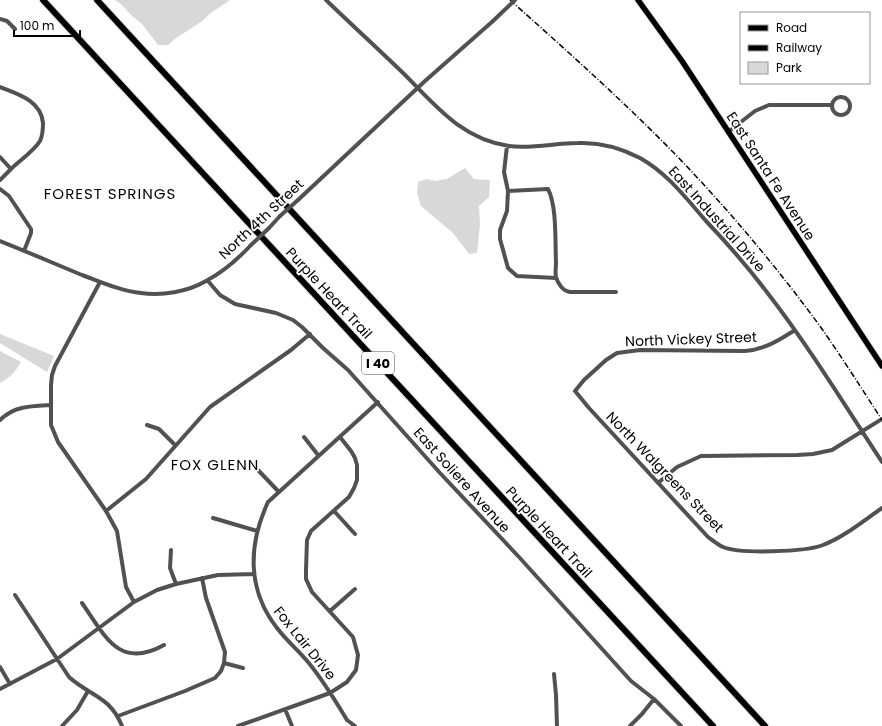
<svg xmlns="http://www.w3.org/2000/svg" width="882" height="726" font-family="Poppins,sans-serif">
	<rect width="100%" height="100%" fill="#fff"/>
	<path fill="#d8d8d8" d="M115,0h115l-18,12 -11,10 -25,16 -8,7h-10l-16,-21 -11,-9 -9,-10z
		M465,168l9,11 16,1 -1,17 -10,9 1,18 -3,29 -8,1 -16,-21 -32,-27 -4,-13 1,-11 9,-3 8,2 12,-2z
		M0,334l54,22 -7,16 -47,-29z
		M0,351l21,11c-5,9 -11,16 -21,21z"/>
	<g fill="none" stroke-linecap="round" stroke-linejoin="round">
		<defs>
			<path id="major" d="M638,0l44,61 200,305"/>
			<path id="highway" d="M43,0l670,726
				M97,0l668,726"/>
		</defs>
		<use href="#major" stroke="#dbdbdb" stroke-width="7"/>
		<use href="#highway" stroke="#dbdbdb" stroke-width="8"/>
		<path stroke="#515151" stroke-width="4" d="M326,0c25,24 50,47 75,71 33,32 59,68 108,75 23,3 46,-3 69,-3 21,-1 43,5 62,15 27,15 46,40 66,63 21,22 41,45 60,70 42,54 78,113 116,171
			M0,19l7,2 8,8
			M0,87c17,7 41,13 43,36 0,6 0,12 -3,18 -6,10 -21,20 -29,28
			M832 106a9 9 0 1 1 18 0a9 9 0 1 1-18 0Z
			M728,132l27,-21 14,-6h63
			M507,146l-3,26 4,19 -1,20 -7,19v9l8,29 9,8 39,2
			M0,157l11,12 -11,11
			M0,189l9,7 22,33v4l-7,18
			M508,191l40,-2c9,17 7,53 8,73 0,5 -1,11 0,15 2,7 7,14 14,15h46
			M298,200l127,-119 68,-60
			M269,228l11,-12
			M0,241c28,11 55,23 82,34 19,7 39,16 59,18 21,3 46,-1 65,-12 17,-9 32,-22 45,-36
			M208,281l12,14 15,9 41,9 17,7 9,7 21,21 25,22 92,103 79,84 112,124 23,18 27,27
			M100,282l-45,84 -3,9 -1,10v40l7,17 48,69 11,20 9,56 8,15
			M795,330c-17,11 -30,19 -50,21l-105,-1 -23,3 -11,7 -22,20 -9,11 14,17 119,129c4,3 10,8 15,10 16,7 83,5 100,-2 21,-8 40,-24 59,-37
			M0,420c14,-14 31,-14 50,-15
			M147,425l12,4 16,16
			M304,437l14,18
			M258,470l20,21
			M658,483l19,-16 24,-11 96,-1 16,-1 19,-4 50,-31
			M106,511l40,-32 64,-72 81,-57 19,-16
			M334,511l21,23
			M213,518l44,13
			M171,550l-1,18 6,16
			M15,595l54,82c21,19 41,19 53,49
			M82,603c23,33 37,67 82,42
			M330,611l25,-22
			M224,663l19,5
			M0,667l10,17
			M554,674l2,21 1,31
			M0,689l57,-30 77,-57 23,-12 19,-6 42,-9 36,-1
			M285,709l7,17
			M118,716l67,-25 30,-13 6,-7 3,-8 1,-11 -19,-54 -4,-20
			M62,726l15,-16 11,-19
			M238,726l92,-33 17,-11 9,-12 2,-15 -5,-18 -41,-45 -6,-13v-9l1,-30 4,-9 38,-34 5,-9 3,-8v-15l-2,-7 -4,-7 -11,-14
			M355,726l-8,-6c-12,-20 -24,-40 -39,-58 -10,-12 -22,-22 -31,-34 -30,-38 -29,-83 -9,-126l110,-100
			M630,726l12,-12 12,-15"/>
		<use href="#major" stroke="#000" stroke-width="5.5"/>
		<use href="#highway" stroke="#000" stroke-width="6"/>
		<path stroke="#000" stroke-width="1.5" stroke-dasharray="6 2 1 2" stroke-linecap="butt" d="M510,0c56,50 112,100 164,153 53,55 103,114 148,176 21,30 40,60 60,91"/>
		<path stroke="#515151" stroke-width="4" d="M493,21l22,-21
			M280,216l18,-16
			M251,245l18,-17"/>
	</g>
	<g text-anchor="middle" stroke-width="3.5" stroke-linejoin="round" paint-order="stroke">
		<rect fill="#fff" stroke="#4c4c4c" stroke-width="1" x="362" y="352" width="32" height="22" rx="3"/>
		<g font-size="13" font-weight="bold" fill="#000">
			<text x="378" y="368">I 40</text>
		</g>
		<g font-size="14" fill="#000" stroke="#fff">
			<text transform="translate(771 176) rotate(57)" y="5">East Santa Fe Avenue</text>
			<text transform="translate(261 219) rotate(-43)" y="5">North 4th Street</text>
			<text transform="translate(717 219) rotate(48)" y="5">East Industrial Drive</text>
			<text transform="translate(329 293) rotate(47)" y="5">Purple Heart Trail</text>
			<text transform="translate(691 339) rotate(-2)" y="5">North Vickey Street</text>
			<text transform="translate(665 472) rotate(46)" y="5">North Walgreens Street</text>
			<text transform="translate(462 480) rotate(48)" y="5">East Soliere Avenue</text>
			<text transform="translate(549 532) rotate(47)" y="5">Purple Heart Trail</text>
			<text transform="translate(305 643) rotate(51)" y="5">Fox Lair Drive</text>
		</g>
		<g font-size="15" letter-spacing="1" fill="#000" stroke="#fff">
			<text x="110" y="199">FOREST SPRINGS</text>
			<text x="215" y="470">FOX GLENN</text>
		</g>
	</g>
	<rect x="740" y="12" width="130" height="72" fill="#ffffff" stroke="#999999"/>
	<rect x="748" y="25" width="20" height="6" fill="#000000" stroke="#999999"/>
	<text x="776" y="32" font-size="12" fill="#000000">Road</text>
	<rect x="748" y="45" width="20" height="6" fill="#000000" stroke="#999999"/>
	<text x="776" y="52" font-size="12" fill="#000000">Railway</text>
	<rect x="748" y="62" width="20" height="12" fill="#d8d8d8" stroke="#999999"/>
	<text x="776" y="72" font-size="12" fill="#000000">Park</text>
	<path d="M14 30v6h66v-6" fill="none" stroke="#000000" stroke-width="2"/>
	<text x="20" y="30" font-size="12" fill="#000000" stroke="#ffffff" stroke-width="3" paint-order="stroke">100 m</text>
</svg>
